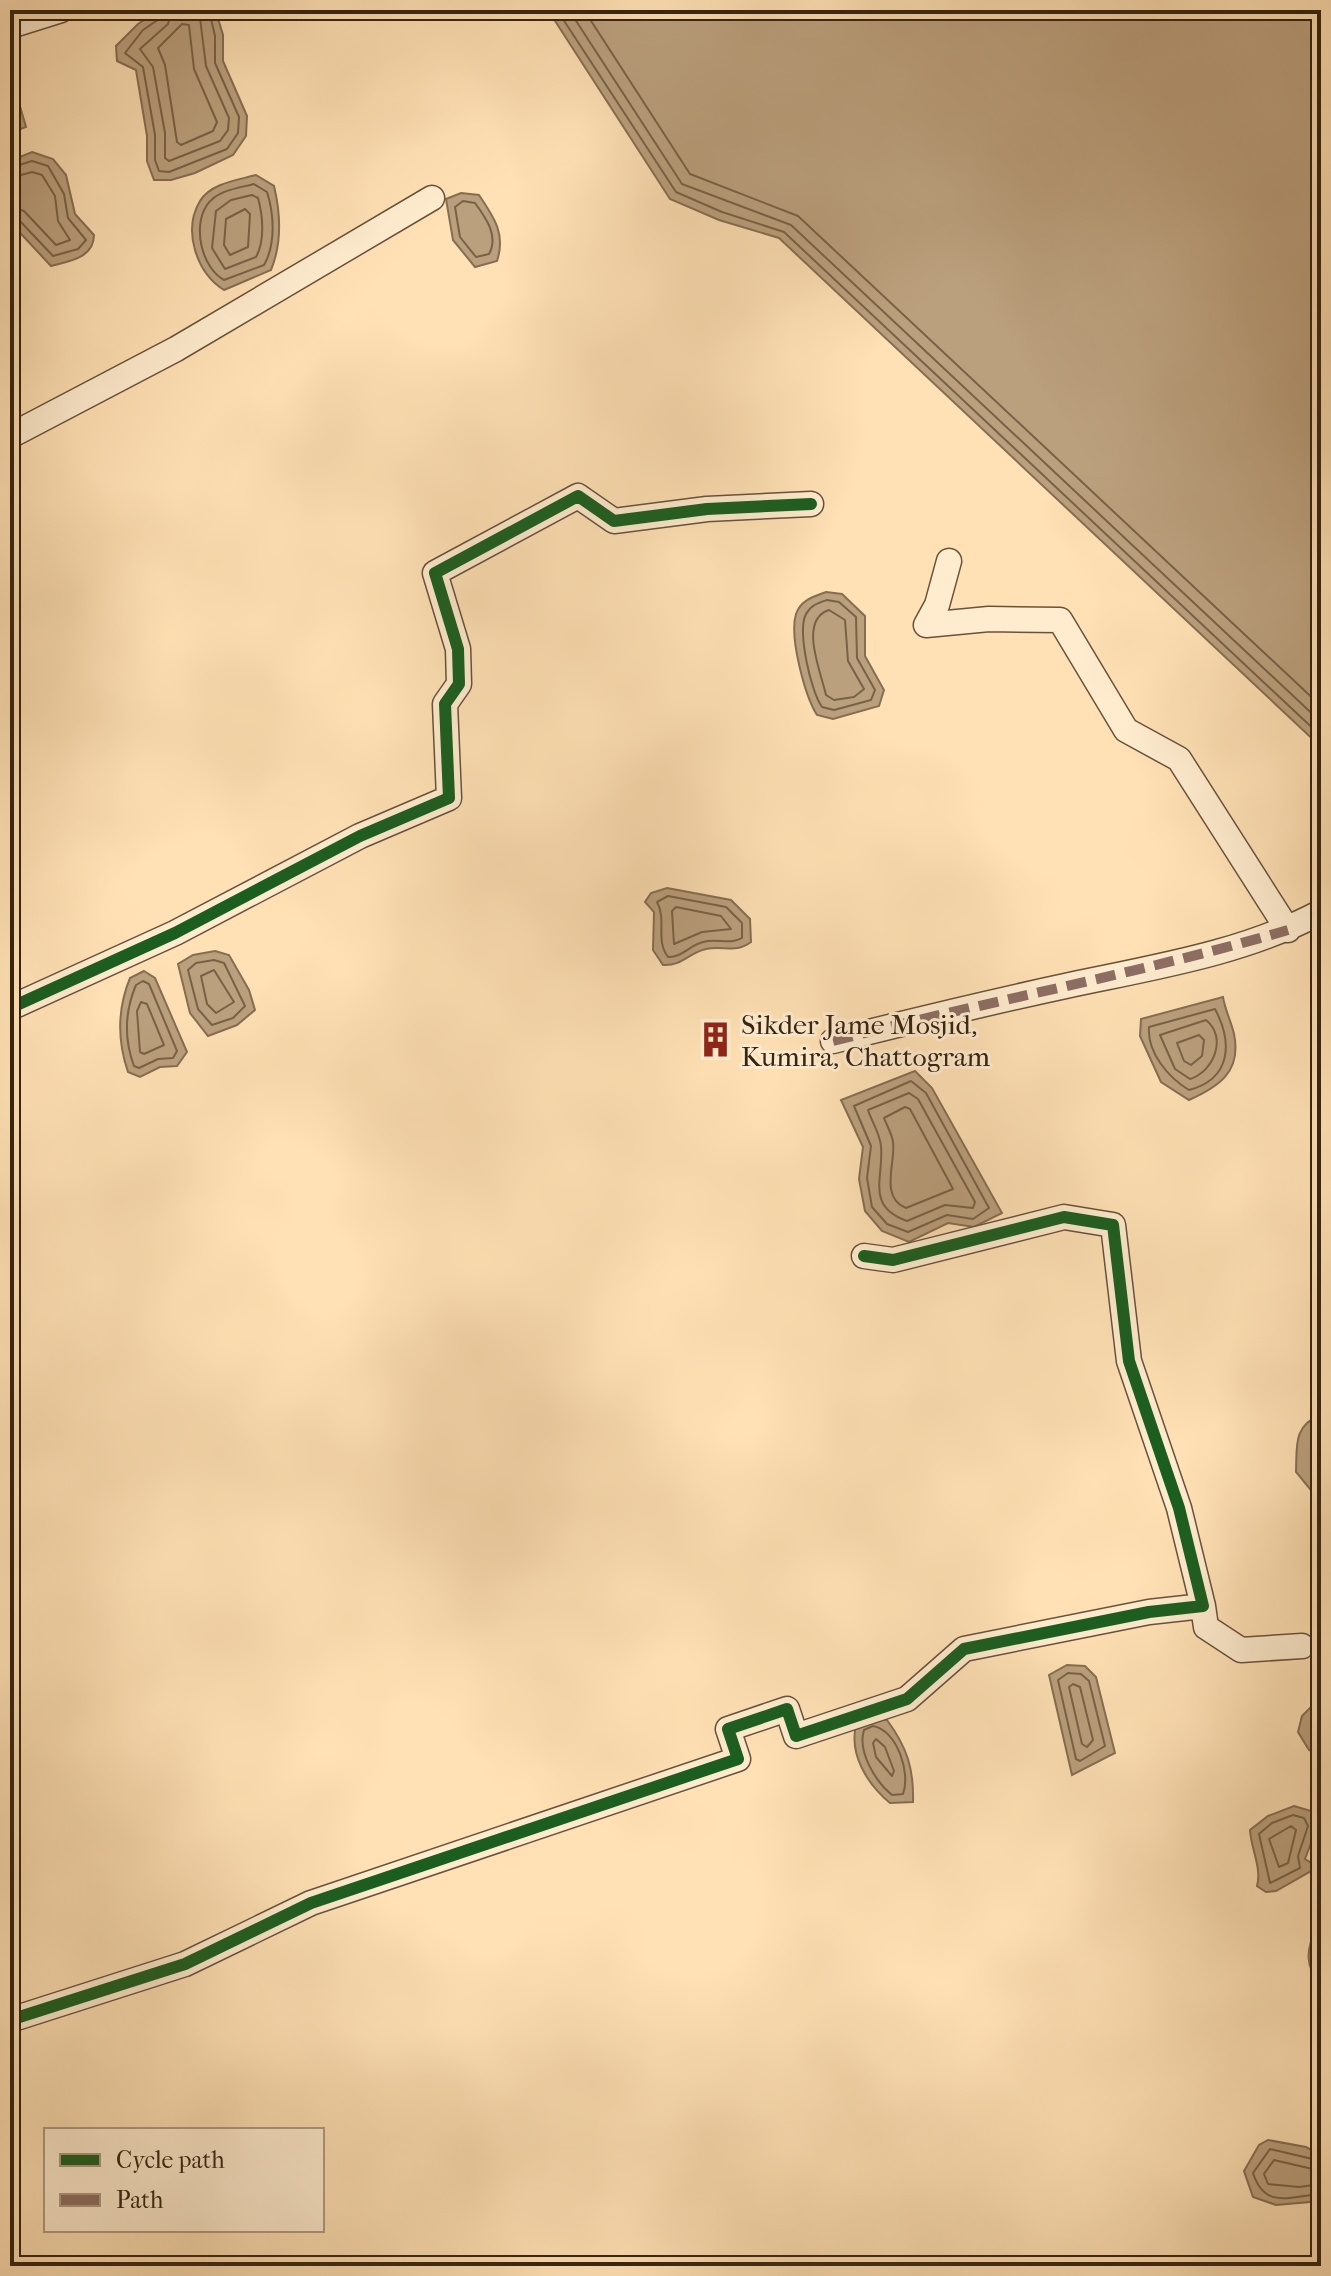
<svg xmlns="http://www.w3.org/2000/svg" width="1331" height="2276" font-family="'IM FELL French Canon',serif">
	<rect width="100%" height="100%" fill="#ffe1b5"/>
	<filter id="stains"><feTurbulence type="fractalNoise" baseFrequency=".0025" numOctaves="4"/><feColorMatrix values="0 0 0 0 .2 0 0 0 0 .09 0 0 0 0 .02 0 0 0 .5 -.17"/></filter>
	<radialGradient id="worn" r=".72"><stop offset=".6" stop-color="#630" stop-opacity="0"/><stop offset="1" stop-color="#630" stop-opacity=".3"/></radialGradient>
	<path fill="#bba07d" stroke="#866e52" stroke-width="2" d="M159,10l57,2 7,23v26l24,55 -1,20 -13,19 -38,18 -24,7h-17l-7,-19v-25l-11,-66 -19,-9 -1,-15 22,-22z
		M548,10h773v737l-542,-509 -60,-18 -49,-21z
		M10,72l16,55 -16,6z
		M32,152l21,7 13,16 9,39 19,21c0,23 -25,26 -43,31l-41,-44v-61z
		M256,175l18,11c7,29 8,57 -3,84l-47,20c-27,-17 -42,-59 -24,-89 11,-18 38,-21 56,-26z
		M461,193l18,2c15,22 27,39 18,66l-22,6 -22,-27 -7,-41z
		M826,592l16,2 23,22v40l19,34 -5,16 -46,13 -16,-4c-12,-19 -28,-78 -21,-101 5,-14 17,-17 30,-22z
		M667,888l64,12 19,19 1,23c-16,12 -27,3 -45,7 -18,4 -23,17 -43,16l-10,-15 1,-38 -9,-10 6,-9z
		M215,951l14,4 20,35 6,20 -18,15 -29,11 -18,-23 -12,-49 15,-9z
		M144,971l11,7 32,74 -10,14 -17,1 -20,10 -12,-5c-11,-32 -11,-62 2,-94z
		M1223,997c2,13 8,24 11,37 8,38 -16,53 -45,66l-28,-18 -21,-46 1,-17z
		M915,1071l17,17 70,125 -28,14 -26,-4 -39,19 -27,-11 -17,-20 -6,-32 4,-32 -22,-47z
		M1321,1414v70l-11,5 -14,-17c1,-28 -3,-45 25,-58z
		M1067,1665l18,1 11,11 19,76 -43,22 -23,-100z
		M1321,1697v60l-12,-7 -11,-18 4,-16z
		M870,1717l17,3c20,27 27,49 26,82l-23,1c-23,-19 -41,-49 -34,-78z
		M1294,1806l17,5 6,16 -12,32 8,5 -2,7 -35,20 -10,1 -9,-6c5,-18 -6,-37 -7,-56l18,-14z
		M1318,1927h3v61c-15,-21 -17,-38 -3,-61z
		M1268,2140l38,7 15,8v46l-45,4 -23,-8 -9,-26 15,-26z"/>
	<g fill="none" stroke-linecap="round" stroke-linejoin="round">
		<path stroke="#786247" stroke-width="2" d="M162,10l-3,9 -16,11 -18,23 18,14 12,68v25l4,11 10,1 58,-23 11,-16 1,-16 -24,-54v-27l-6,-26
			M172,10l-4,14 -28,25 13,18 12,66v25l4,3 51,-20 8,-11 1,-12 -23,-52 -7,-56
			M557,10l119,182 46,20 62,20 537,504
			M569,10l113,174 109,41 530,497
			M584,10l106,164 108,42 523,490
			M182,24l7,1 5,44 23,53 -4,9 -32,14 -4,-3 -12,-77 -7,-17z
			M10,168l22,-7 16,5 16,28 4,24 18,22 -8,9 -25,7 -34,-36 -9,-3
			M10,178l22,-6 10,3 13,21 3,25 12,19 -14,5 -32,-34 -14,-4
			M254,184l13,8c7,22 9,52 -3,73l-40,15c-22,-12 -32,-53 -17,-75 10,-15 32,-17 47,-21z
			M252,195l6,3c5,18 7,43 -2,59l-31,12 -13,-21 4,-37 15,-11z
			M463,201l12,2c11,15 24,33 14,51l-13,3 -16,-20 -5,-30z
			M245,209l5,5 -2,33 -18,8 -6,-10 2,-26z
			M827,600l12,2 17,15 1,41 18,32 -4,10 -37,10 -12,-3c-11,-15 -25,-76 -16,-93 5,-9 12,-11 21,-14z
			M829,610l16,10 3,41 16,28 -10,8 -20,3 -8,-5c-5,-23 -28,-75 3,-85z
			M668,896l58,11 16,16v15c-12,7 -26,0 -39,4 -13,3 -22,16 -35,15 -13,-17 -1,-37 -11,-55z
			M676,907l45,9 10,13 -29,3 -28,12 -2,-33z
			M214,960l10,3 21,43 -12,12 -21,7 -14,-16 -10,-39 8,-7z
			M214,970l20,32 -18,11 -9,-9 -6,-28z
			M143,981l6,3 28,67 -4,7 -15,1 -19,9 -5,-2c-10,-27 -9,-55 2,-81z
			M141,1002l6,2 17,41 -20,9 -4,-2 -3,-41z
			M1215,1009c18,34 16,70 -26,81 -20,-12 -42,-37 -40,-63z
			M1206,1020c22,18 7,52 -16,59l-15,-10 -15,-34z
			M1199,1035l5,5 -2,16 -11,9 -7,-4 -7,-18z
			M911,1081l15,12 63,115 -16,11 -26,-4 -39,17 -21,-8 -15,-17 -5,-29 4,-32 -17,-40z
			M909,1093l9,6 57,103 -2,6 -28,-3 -38,16c-42,-15 -23,-43 -26,-75 -1,-12 -9,-24 -13,-36z
			M905,1107l5,2 43,80 -47,19c-27,-11 -10,-45 -13,-66 -1,-8 -6,-16 -9,-24z
			M1068,1673l13,1 8,7 16,65 -25,15 -4,-2 -18,-79z
			M1073,1684l7,3 13,53 -6,7 -5,-3 -13,-57z
			M873,1726c24,4 38,47 30,68l-11,1c-16,-13 -35,-43 -28,-65z
			M876,1739l9,8 9,24 -2,5 -16,-19 -3,-14z
			M1293,1815l11,3 4,8 -10,30 2,12 -30,15 -11,-49 13,-11z
			M1291,1826l5,4 -8,33 -9,4 -10,-28z
			M1321,2161l-51,-12 -17,24c12,37 37,23 68,21
			M1321,2171l-47,-11 -10,14 4,10 31,3 22,-3"/>
		<defs>
			<path id="minor" d="M10,26l51,-16
				M10,436l166,-87 256,-151
				M949,561l-12,44 -11,20 63,-6 71,1 66,110 53,29 109,171
				M10,1008l165,-75 185,-97 89,-38 -4,-94 14,-20 -1,-35 -23,-76 143,-77 36,25 93,-12 104,-5
				M833,1041c79,-20 158,-39 237,-56 85,-18 174,-32 251,-73
				M1203,1606l3,21 35,23 61,-4
				M10,2020l175,-56 126,-61 427,-144 -10,-30 59,-20 9,27 111,-37 57,-50 185,-37 54,-6 -24,-98 -50,-147 -16,-136 -49,-8 -171,43 -29,-4"/>
		</defs>
		<use href="#minor" stroke="#68523a" stroke-width="27"/>
		<use href="#minor" stroke="#ffeccf" stroke-width="24"/>
		<path stroke="#8d6e63" stroke-width="10" stroke-dasharray="20 10" stroke-linecap="butt" d="M833,1041c151,-39 305,-67 455,-111"/>
		<defs>
			<path id="cycleway" d="M10,1008l165,-75 185,-97 89,-38 -4,-94 14,-20 -1,-35 -23,-76 143,-77 36,25 93,-12 104,-5
				M10,2020l175,-56 126,-61 427,-144 -10,-30 59,-20 9,27 111,-37 57,-50 185,-37 54,-6 -24,-98 -50,-147 -16,-136 -49,-8 -171,43 -29,-4"/>
		</defs>
		<use href="#cycleway" stroke="#ffeccf" stroke-width="17"/>
		<use href="#cycleway" stroke="#1b5e20" stroke-width="12"/>
	</g>
	<defs>
		<symbol id="building-bare" viewBox="-9 -9 18 18"><path d="M-4-6H4V6H1V3H-1V6H-4ZM-2.5-4.3h1.7v1.8h-1.7ZM.8-4.3h1.7v1.8H.8ZM-2.5-1h1.7V.8h-1.7ZM.8-1h1.7V.8H.8Z" fill="#8f2418" stroke="#ffeccf" stroke-width="2.5" paint-order="stroke"/></symbol>
	</defs>
	<g fill-rule="evenodd">
		<use href="#building-bare" x="690" y="1014" width="51" height="51"/>
	</g>
	<g text-anchor="middle" stroke-width="6" stroke-linejoin="round" paint-order="stroke">
		<g font-size="28" fill="#362311" stroke="#ffeccf" text-anchor="start">
			<text x="741" y="1034">Sikder Jame Mosjid,<tspan x="741" dy="32">Kumira, Chattogram</tspan></text>
		</g>
	</g>
	<rect width="1331" height="2276" fill="none" stroke="#ffe1b5" stroke-width="40"/>
	<rect x="12" y="12" width="1307" height="2252" fill="none" stroke="#362311" stroke-width="4"/>
	<rect x="20" y="20" width="1291" height="2236" fill="none" stroke="#362311" stroke-width="2"/>
	<rect x="44" y="2128" width="280" height="104" fill="#ffeccf" stroke="#af9c83" stroke-width="2"/>
	<rect x="60" y="2154" width="40" height="12" fill="#1b5e20" stroke="#af9c83" stroke-width="2"/>
	<text x="116" y="2168" font-size="24" fill="#362311">Cycle path</text>
	<rect x="60" y="2194" width="40" height="12" fill="#8d6e63" stroke="#af9c83" stroke-width="2"/>
	<text x="116" y="2208" font-size="24" fill="#362311">Path</text>
	<rect width="100%" height="100%" filter="url(#stains)"/>
	<rect width="100%" height="100%" fill="url(#worn)"/>
</svg>
